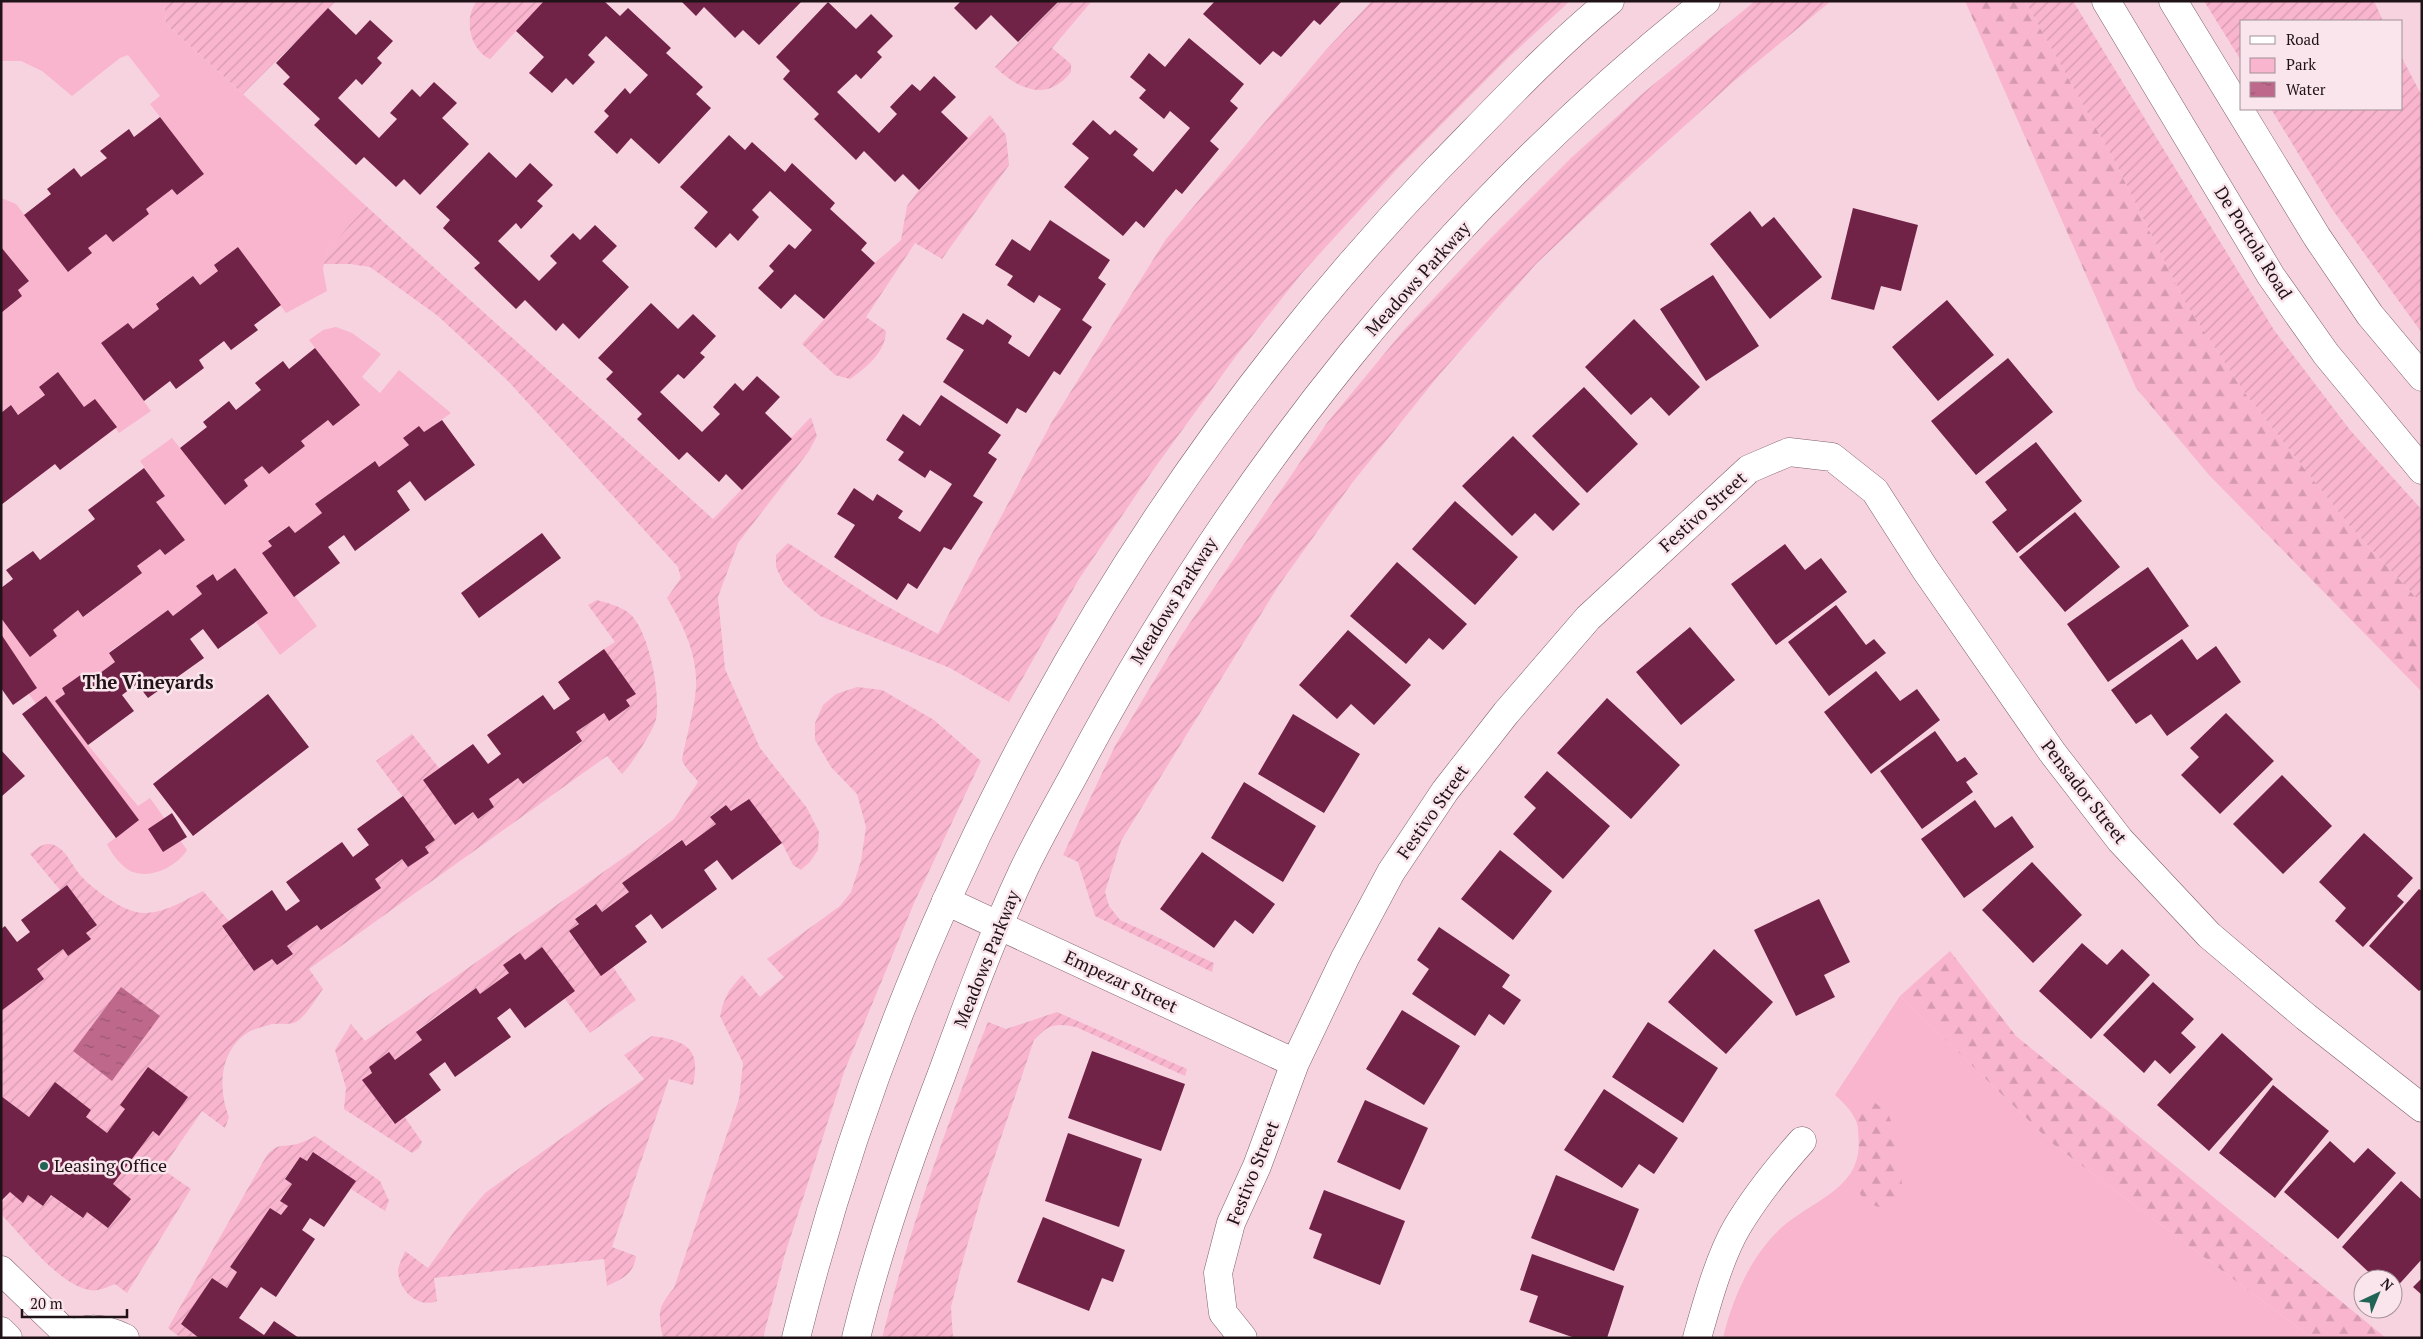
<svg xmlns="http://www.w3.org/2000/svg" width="2423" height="1339" font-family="'PT Serif',serif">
	<defs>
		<pattern id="forest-firs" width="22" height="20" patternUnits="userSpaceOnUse" patternTransform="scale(1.25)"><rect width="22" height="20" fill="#f9b4ce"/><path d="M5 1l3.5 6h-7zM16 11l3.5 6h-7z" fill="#d59ab0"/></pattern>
		<pattern id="garden-furrows" width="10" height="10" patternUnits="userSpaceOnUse" patternTransform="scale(1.25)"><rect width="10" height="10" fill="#f9b4ce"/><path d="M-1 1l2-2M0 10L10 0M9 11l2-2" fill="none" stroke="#d59ab0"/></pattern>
		<pattern id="water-ripples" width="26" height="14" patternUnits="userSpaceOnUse" patternTransform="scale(1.25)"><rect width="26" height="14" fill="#be698c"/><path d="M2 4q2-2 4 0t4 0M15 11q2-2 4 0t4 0" fill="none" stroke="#9a5571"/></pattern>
	</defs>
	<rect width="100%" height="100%" fill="#f7d3e0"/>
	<path fill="#f9b4ce" d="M1,1h163l2,23 200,182 -39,45 -4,18 4,22 -41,22 -48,-66 -24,18 4,6 -18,14 -7,-9 -37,27 3,6 -26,20 -5,-6 -27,20 50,68 -32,22 -24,-33 -11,7 -26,-35 -19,15 6,8 -27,20 -7,-10 -10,8v-100l21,-17 -4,-6 11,-9 -28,-34v-49l15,6 52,68 24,-19 -4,-5 18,-14 7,8 36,-28 -3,-5 26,-20 5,6 27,-21 -54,-70 10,-8 -32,-41 -8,3 -48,38 -30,-25 -21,-10h-20z
		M336,327l16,6 29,21 -19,23 18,16 19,-23 52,43 -27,19 -21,6 6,7 -30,22 -5,-6 -59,43 7,9 -27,20 -7,-7 -20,14 4,6 -9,7 54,73 -37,29 -24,-33 12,-9 -33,-45 -18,13 -5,-7 -15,12 5,8 -29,22 -5,-6 -59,42 6,10 -27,20 -6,-8 -20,14 3,6 -9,7 32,44 50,61 12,-8 37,52c-10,16 -35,29 -54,22 -11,-4 -22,-19 -26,-28l21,-15 -127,-173v-38l29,38 27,-20 -4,-6 25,-20 6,7 58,-44 -5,-7 23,-17 5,6 20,-15 -29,-38 9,-6 -25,-35 32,-23 53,67 23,-19 -4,-6 18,-14 7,8 36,-28 -4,-5 27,-21 5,6 26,-21 -50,-65 14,-10z
		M1900,996l153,148 259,194h-589c9,-38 27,-80 55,-107 31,-30 79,-39 82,-87 1,-22 -9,-35 -25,-49z"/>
	<path fill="url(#forest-firs)" d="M1965,1h60l90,161 71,142 59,89 103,131 74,80v88l-213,-217 -73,-87z
		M1950,951l66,85 370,302h-74l-259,-194 -153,-148z
		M1874,1102l14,11 9,25 6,56c-4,19 -25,16 -38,6 -6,-6 -10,-16 -15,-23 13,-27 8,-36 7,-64l9,-9z"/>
	<path fill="url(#garden-furrows)" d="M164,1h172l-93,93 -77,-70z
		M477,1h67l-54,58c-20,-9 -27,-41 -13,-58z
		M1059,1h33l-40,47 19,16v8c-24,31 -53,17 -76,-5z
		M1372,1h198l-61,56 -112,112 -95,104 -66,83 -85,117 -72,106 -70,123 -59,-34 -130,-52 -36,-32 -8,-17v-12l12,-12 91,59 59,32 115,-214 113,-181 159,-188z
		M1755,1h76l-98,81 -106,96 -91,86 -97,111 -87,108 -73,102 -158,256 -16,51 4,14 11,14 94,43 -2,9 -117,-56 -17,-54 -15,-7 53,-111 65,-108 146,-213 77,-93 80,-85 87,-87 71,-64z
		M2025,1h48l201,329 76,100 72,80v94l-74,-80 -103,-131 -59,-89 -71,-142z
		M2204,1h170l9,20h-141v41z
		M2402,58l20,38v237l-90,-124 -61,-100h131z
		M990,115l16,20 3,30 -67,94 -27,-16 -49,74 20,14c-1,22 -19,36 -36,48l-15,-4 -33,-31 73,-81 26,-23 6,-34 12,-16z
		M366,206l347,313 98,-102 6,19 -8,15 -71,92 -20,54 7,72 35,79 47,60 12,24 -1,18 -8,12 -9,8 -8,-5 -11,-22 -34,-44 -17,12 -5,-6 -16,11 6,8 -30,22 -5,-6 -59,43 7,9 -27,20 -7,-8 -20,14 4,6 -10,8 32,43 12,-8 23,33 -46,33 -25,-34 10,-8 -33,-44 -17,13 -6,-7 -15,12 5,8 -29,21 -5,-6 -59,43 6,9 -27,20 -6,-7 -20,14 3,6 -9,7 31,44 10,-8 18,26 -3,6 -7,5 -68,-44 2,-21 -11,-38 16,-26 14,17 275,-195 34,-27 24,-37c-5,-8 -13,-13 -16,-22 4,-23 12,-48 14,-72 2,-32 -13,-64 -29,-90l14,-20 -3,-11 -171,-187 -69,-64 -68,-49 -20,-3h-26l3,-13z
		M597,600c10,3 23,6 32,13 20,16 32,82 27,106 -2,11 -26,48 -34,55l-15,-18 -298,213 14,20c-8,11 -16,26 -27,33 -8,4 -19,0 -27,3 -7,2 -16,4 -22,8 -28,19 -29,56 -18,84l-4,11 -23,-17 -40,58 29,20 -64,104 -12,-9c-7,3 -18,8 -26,6 -32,-7 -66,-53 -88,-76v-10l9,-12 13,10 5,-7 15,11 8,-11 31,23 5,-6 21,16 23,-29 -68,-51 28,-38 -36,-28 -26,35 -28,-21v-85l43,-32 -7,-10 26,-20 5,7 22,-18 -4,-5 11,-8 -30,-40 -7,5 -30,-36c6,-5 12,-11 20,-10 15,2 22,22 31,32 13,14 46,39 65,37 21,-1 39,-13 57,-22l26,30 -7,6 32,44 18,-12 5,6 16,-11 -6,-8 30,-21 5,5 59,-42 -6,-9 27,-20 6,8 21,-14 -4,-6 10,-7 -59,-79 36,-27 27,34 -16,12 32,45 18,-13 5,7 16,-12 -5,-8 29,-21 5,6 59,-42 -6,-10 28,-19 5,7 21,-14 -4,-6 10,-6 -32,-45 11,-7 -27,-37z
		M857,687l25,3 52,30 47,41 -67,142 -70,169 -59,182 -22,84h-100c-5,-25 -6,-30 11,-50l65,-189 4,-36 -23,-47 3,-12 6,-13 13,-16 18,22 24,-20 -17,-18 73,-53 11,-14 10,-31 5,-34 -9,-33 -26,-27 -16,-27v-17l8,-18 13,-11z
		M1057,1012l130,57 -2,7 -109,-49c-21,-4 -27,-3 -42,13l-52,154 -19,66 -12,47 2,31h-71c27,-107 64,-213 106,-316l18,7z
		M652,1036c35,5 49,12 41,49l-24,-6 -57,168 24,9c-2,18 -14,23 -29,30l-3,-27 -170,19 3,23c-19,8 -39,-11 -39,-31 1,-6 5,-13 7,-19l23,17 38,-53 19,-22 159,-114 -20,-24z
		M315,1136l65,45 9,20 -4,10 -34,-22 4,-8 -41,-29 -7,9 -7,-4 -15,21 7,6 -12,16 8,6 -7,9 -11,-7 -40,59 7,5 -10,16 -15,-10 -31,46 18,14h-18l-13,-10 99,-173c11,-11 11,-8 25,-10 8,-1 16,-5 23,-9z"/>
	<path fill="url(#water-ripples)" d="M121,987l39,29 -48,65 -39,-30z"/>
	<path fill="#702247" d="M544,1h60l16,15 8,-8 43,40 -5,5 37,34 -7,7 15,14 -52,56 -28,-26 -14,16 -23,-22 15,-16 -5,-5 21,-23 5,6 18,-19 -42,-39 -18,19 7,7 -22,23 -7,-7 -14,15 -23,-20 15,-16 -28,-26z
		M681,1h121l-43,44 -16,-15 -8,8 -31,-31 -8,9z
		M961,1h98l-41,41 -27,-27 -15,15 -22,-22z
		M1215,1l77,1 50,-1 -22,24 -6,-5 -33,37 -8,-6 -13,14 -57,-51z
		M828,2l28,27 15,-15 22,22 -16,16 5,5 -21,22 -5,-5 -19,18 42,41 18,-19 -7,-7 22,-23 8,7 14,-15 22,21 -15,15 27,26 -49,52 -16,-16 -8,8 -31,-31 -8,9 -42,-41 5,-5 -36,-35 7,-8 -14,-14z
		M328,8l28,27 14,-15 23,21 -16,17 5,5 -20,22 -6,-6 -18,19 41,40 18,-19 -7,-6 22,-24 8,8 14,-15 23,21 -15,15 27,26 -49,51 -16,-16 -8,8 -32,-30 -8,8 -42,-40 6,-6 -37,-35 7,-7 -14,-14z
		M1189,38l55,46 -14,17 8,7 -28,33 9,8 -37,45 -6,-5 -32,39 -8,-7 -13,15 -59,-49 25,-29 -17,-14 21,-24 17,15 5,-5 23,19 -5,6 20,17 37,-44 -20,-17 -6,8 -25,-21 7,-8 -16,-13 19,-24 16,14z
		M160,117l44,57 -27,21 -5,-6 -26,20 3,5 -36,28 -7,-8 -18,14 4,5 -24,19 -44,-57 27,-21 -4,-5 27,-21 7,9 26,-19 -7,-7 29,-22 5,8z
		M729,135l16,15 7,-8 33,30 7,-9 43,40 -5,6 37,34 -6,7 14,13 -51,56 -29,-25 -14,15 -23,-21 16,-17 -5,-5 20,-22 6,5 17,-19 -42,-39 -18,19 7,7 -21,24 -8,-8 -14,15 -22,-20 14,-16 -28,-25z
		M489,152l27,26 14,-15 23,22 -16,16 6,5 -22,23 -5,-6 -18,18 41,40 18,-18 -7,-7 23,-23 7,7 15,-15 22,21 -15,15 27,26 -50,52 -16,-16 -7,8 -31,-31 -9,9 -42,-41 6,-5 -37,-35 7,-8 -14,-13z
		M1853,208l65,17 -17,66 -20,-5 -7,24 -43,-11z
		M1750,211l12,16 12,-10 48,60 -52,42 -60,-75z
		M1050,220l60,40 -12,18 8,6 -24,36 10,7 -32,48 -6,-4 -28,42 -9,-5 -10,16 -64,-42 21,-32 -18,-11 17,-26 20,12 4,-6 25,17 -4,7 21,14 32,-48 -22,-14 -5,8 -27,-18 6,-9 -18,-11 17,-26 18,12z
		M1,247l28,34 -11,9 4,6 -21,17z
		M238,247l43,58 -27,20 4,5 -27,20 -7,-9 -25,19 5,8 -28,21 -6,-8 -26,20 -43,-58 27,-20 5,6 26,-20 -3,-5 37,-28 7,9 18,-14 -4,-6z
		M1713,275l46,71 -53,35 -46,-72z
		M1947,300l47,55 -56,46 -46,-54z
		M651,303l27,26 15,-15 23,22 -16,17 5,4 -21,22 -6,-5 -18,18 42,40 18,-18 -7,-7 22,-24 8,8 14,-15 23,21 -15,16 27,26 -50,51 -16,-16 -7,8 -32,-30 -8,8 -42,-41 5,-5 -36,-35 7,-7 -15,-14z
		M1634,319l66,68 -31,29 -18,-19 -20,18 -46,-48z
		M315,348l45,57 -27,21 -5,-6 -27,21 4,5 -36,28 -7,-8 -18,14 4,6 -23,19 -45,-57 27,-21 -4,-5 26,-21 7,9 25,-20 -6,-7 28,-22 6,8z
		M2008,358l45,54 -77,63 -45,-54z
		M58,372l26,35 11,-8 22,28 -57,43 -5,-6 -54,41v-92l10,-8 7,10 27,-20 -6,-8z
		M1584,387l54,57 -51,49 -55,-57z
		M941,395l60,40 -13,18 9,6 -24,37 10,6 -32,48 -7,-3 -27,42 -9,-6 -11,17 -63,-43 21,-32 -18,-11 17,-26 19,13 4,-7 26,17 -5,7 22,14 32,-48 -22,-14 -5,8 -27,-18 6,-8 -18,-12 17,-26 17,12z
		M442,420l33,45 -50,36 -15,-20 -13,10 13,19 -55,41 -11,-16 -16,12 12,16 -46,34 -32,-44 10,-7 -4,-5 21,-15 6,7 27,-20 -7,-9 60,-43 4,6 30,-22 -6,-7 16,-12 5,6z
		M1513,436l67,68 -27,27 -18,-18 -23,23 -50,-50z
		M2036,442l46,59 -65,52 -25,-31 15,-12 -22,-28z
		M144,468l21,28 -9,6 29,38 -20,15 -5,-6 -23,17 5,7 -59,44 -5,-7 -25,20 4,6 -27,21 -29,-39v-30l12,-9 -7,-9 27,-19 7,9 55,-41 -7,-9z
		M1455,501l63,56 -43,48 -63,-56z
		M2075,512l45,55 -55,45 -46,-55z
		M542,533l19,25 -82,60 -18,-25z
		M1785,544l20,26 16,-12 26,34 -71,53 -45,-61z
		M1397,562l70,62 -24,26 -14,-12 -23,26 -56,-48z
		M2148,567l41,59 -81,56 -41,-58z
		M235,568l33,45 -50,36 -15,-20 -13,10 14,19 -56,40 -11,-14 -15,11 12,16 -46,34 -33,-44 10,-7 -3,-6 20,-14 6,8 27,-20 -6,-9 59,-43 5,6 29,-22 -6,-8 17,-12 4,7z
		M1836,605l30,40 8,-6 12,14 -57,43 -41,-54z
		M1690,627l45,53 -54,45 -45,-53z
		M1348,630l63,55 -37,40 -23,-21 -14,15 -38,-34z
		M1,634l36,54 -24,17 -12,-17z
		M2182,639l15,21 19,-14 25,36 -74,54 -16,-22 -15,10 -25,-34z
		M604,649l32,45 -10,6 4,6 -21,15 -5,-8 -28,19 6,9 -59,43 -5,-6 -29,21 5,8 -16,12 -5,-7 -18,13 -32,-45 50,-36 15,20 13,-10 -14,-19 56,-40 11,15 16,-11 -12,-17z
		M1876,671l24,30 17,-12 23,31 -69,54 -47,-62z
		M268,694l41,53 -116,89 -40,-52z
		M46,696l93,124 -23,18 -94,-124z
		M1607,698l73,67 -49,54 -74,-66z
		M2226,713l48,48 -54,53 -39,-39 18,-18 -9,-9z
		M1293,714l67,40 -36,59 -66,-39z
		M1935,731l22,31 8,-5 13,17 -12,8 7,10 -51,37 -42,-58z
		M1,750l24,26 -23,20 -1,-1z
		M1547,771l63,55 -47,53 -50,-45 23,-26 -12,-11z
		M2282,775l50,51 -49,48 -50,-50z
		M1244,782l72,44 -33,56 -72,-44z
		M403,796l32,44 -10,7 4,6 -21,14 -6,-8 -27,20 6,9 -60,42 -4,-5 -30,21 6,8 -16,11 -5,-6 -18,12 -32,-45 50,-36 14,21 14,-10 -14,-19 56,-40 11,15 16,-12 -12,-16z
		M749,799l33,44 -50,37 -15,-20 -13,10 13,19 -55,40 -11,-15 -16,12 12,16 -46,34 -32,-45 10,-7 -4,-5 21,-15 6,8 27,-20 -7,-9 60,-43 4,6 30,-22 -6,-7 16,-12 5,6z
		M1975,800l20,28 17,-12 22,31 -70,51 -43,-59z
		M172,813l15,24 -24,15 -15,-23z
		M2364,833l49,45 -16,18 7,6 -41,45 -28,-26 11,-13 -27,-26z
		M1500,850l52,41 -39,49 -52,-41z
		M1202,852l73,52 -22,30 -18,-14 -21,28 -54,-39z
		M2032,862l50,53 -49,48 -51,-53z
		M67,885l30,40 -11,8 5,6 -23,17 -5,-7 -26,20 7,10 -43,32v-82l4,-3 12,16 13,-10 -9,-12z
		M2419,889l3,2v98l-3,2 -50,-45z
		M1819,899l31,63 -26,13 11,22 -39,19 -42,-86z
		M1439,927l71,48 -8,12 19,13 -17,25 -15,-11 -14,22 -63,-42 17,-25 -12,-9z
		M2082,943l25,22 15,-16 28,26 -59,64 -52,-48z
		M542,947l33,44 -50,37 -15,-20 -13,10 14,19 -56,40 -10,-15 -16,12 12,16 -46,34 -33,-44 10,-7 -3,-6 20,-15 6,8 27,-20 -6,-8 60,-44 4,6 29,-21 -6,-8 17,-12 5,7z
		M1714,949l59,53 -47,52 -58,-52z
		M2153,982l41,37 -13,14 15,14 -26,27 -15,-14 -11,13 -41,-38z
		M1402,1010l58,36 -36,59 -58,-36z
		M1648,1022l70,46 -35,55 -71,-46z
		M2222,1033l51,46 -64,72 -52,-46z
		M1092,1051l93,33 -24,67 -93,-33z
		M148,1067l40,30 -29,39 -6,-5 -40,53 18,15 -23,29 -21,-16 -4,6 -32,-23 -8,11 -15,-11 -5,8 -13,-11 -9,9v-105l28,21 26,-35 36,28 -5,7 21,16 18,-24 -5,-4z
		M2273,1085l56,46 -54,67 -56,-45z
		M1604,1089l74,49 -24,36 -15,-10 -17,24 -58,-38z
		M1365,1100l63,28 -28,62 -63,-28z
		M1068,1133l74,26 -23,68 -74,-26z
		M2330,1141l24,22 14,-15 28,25 -58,66 -54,-47z
		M313,1152l43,29 -32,46 -14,-9 -8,12 13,9 -39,58 -15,-10 -22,31 25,17 10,-14 25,17h-100l-18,-14 31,-46 15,10 10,-16 -7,-5 40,-59 11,7 7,-9 -8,-5 12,-17 -7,-5 15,-22 7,4z
		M1556,1175l83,34 -25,62 -83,-33z
		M2401,1181l21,19v59l-29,32v-12h-17l-34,-32z
		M1324,1190l81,31 -25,64 -67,-27 9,-24 -13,-5z
		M1043,1217l82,33 -12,32 -11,-4 -13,33 -72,-29z
		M1532,1254l92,32 -17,52h-32l-46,-16 9,-26 -18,-6z
		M2422,1278v17l-9,-8z"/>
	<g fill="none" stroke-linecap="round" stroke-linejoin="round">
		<defs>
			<path id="street" d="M946,901l349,162
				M1243,1338l-20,-25 -5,-40 13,-50 26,-57 38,-103 50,-105 46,-86 54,-81 61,-78 82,-95 161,-149 40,-17 43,5 43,34 50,78 127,183 68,88 89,95 97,82 116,91
				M1697,1338c10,-35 22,-80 40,-111 19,-32 41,-59 65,-86"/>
			<path id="secondary" d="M2106,1l165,275 55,78 96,116
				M2173,1l144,236 53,78 52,62
				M1,1270l61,59 11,4
				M1,1331l7,7
				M64,1338c22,-12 40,-11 61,0
				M796,1338c109,-439 329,-843 642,-1170 55,-56 111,-117 172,-167
				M856,1338c22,-90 52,-176 85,-262 25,-68 50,-137 81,-203 16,-34 35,-67 53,-100 156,-295 369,-563 631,-772"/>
		</defs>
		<use href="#street" stroke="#7f606b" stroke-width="29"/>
		<use href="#secondary" stroke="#7f606b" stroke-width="29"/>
		<use href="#street" stroke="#fff" stroke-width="28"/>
		<use href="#secondary" stroke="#fff" stroke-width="28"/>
	</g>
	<circle fill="#216455" stroke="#fae5ec" stroke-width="2" cx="44" cy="1166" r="5"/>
	<g text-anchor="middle" stroke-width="5" stroke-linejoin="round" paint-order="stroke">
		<g font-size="18" fill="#1f1317" stroke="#fae5ec">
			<text transform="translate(2253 243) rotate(58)" y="6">De Portola Road</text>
			<text transform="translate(1418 279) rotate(-48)" y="6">Meadows Parkway</text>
			<text transform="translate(1703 512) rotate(-42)" y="6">Festivo Street</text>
			<text transform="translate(1174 601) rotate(-58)" y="6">Meadows Parkway</text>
			<text transform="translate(2084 792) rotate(52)" y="6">Pensador Street</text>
			<text transform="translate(1433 812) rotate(-55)" y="6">Festivo Street</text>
			<text transform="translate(987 959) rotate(-68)" y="6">Meadows Parkway</text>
			<text transform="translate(1121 982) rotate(25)" y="6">Empezar Street</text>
			<text transform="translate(1253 1173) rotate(-68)" y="6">Festivo Street</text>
		</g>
		<g font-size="18" fill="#1f1317" stroke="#fae5ec" text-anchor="start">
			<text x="54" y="1172">Leasing Office</text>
		</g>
		<g font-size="19" font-weight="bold" fill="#1f1317" stroke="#fae5ec">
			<text x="148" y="689">The Vineyards</text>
		</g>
	</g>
	<rect width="2423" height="1339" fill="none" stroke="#1f1317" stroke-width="5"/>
	<rect x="2240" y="20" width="162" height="90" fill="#fae5ec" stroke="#a29197"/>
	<rect x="2250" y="36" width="25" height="8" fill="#ffffff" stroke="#a29197"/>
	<text x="2286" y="45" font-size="15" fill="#1f1317">Road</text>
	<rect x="2250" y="58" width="25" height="15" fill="#f9b4ce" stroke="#a29197"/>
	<text x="2286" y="70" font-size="15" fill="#1f1317">Park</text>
	<rect x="2250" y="82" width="25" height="15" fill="url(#water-ripples)" stroke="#a29197"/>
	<text x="2286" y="95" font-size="15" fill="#1f1317">Water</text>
	<g transform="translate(2378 1294) rotate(44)"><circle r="24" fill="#fae5ec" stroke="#a29197"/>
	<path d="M0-4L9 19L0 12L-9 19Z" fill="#216455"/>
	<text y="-8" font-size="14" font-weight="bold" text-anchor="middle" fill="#1f1317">N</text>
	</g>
	<path d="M22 1309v8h105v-8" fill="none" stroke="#1f1317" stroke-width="2.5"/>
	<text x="30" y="1309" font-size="15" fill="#1f1317" stroke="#fae5ec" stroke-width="4" paint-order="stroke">20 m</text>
</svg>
